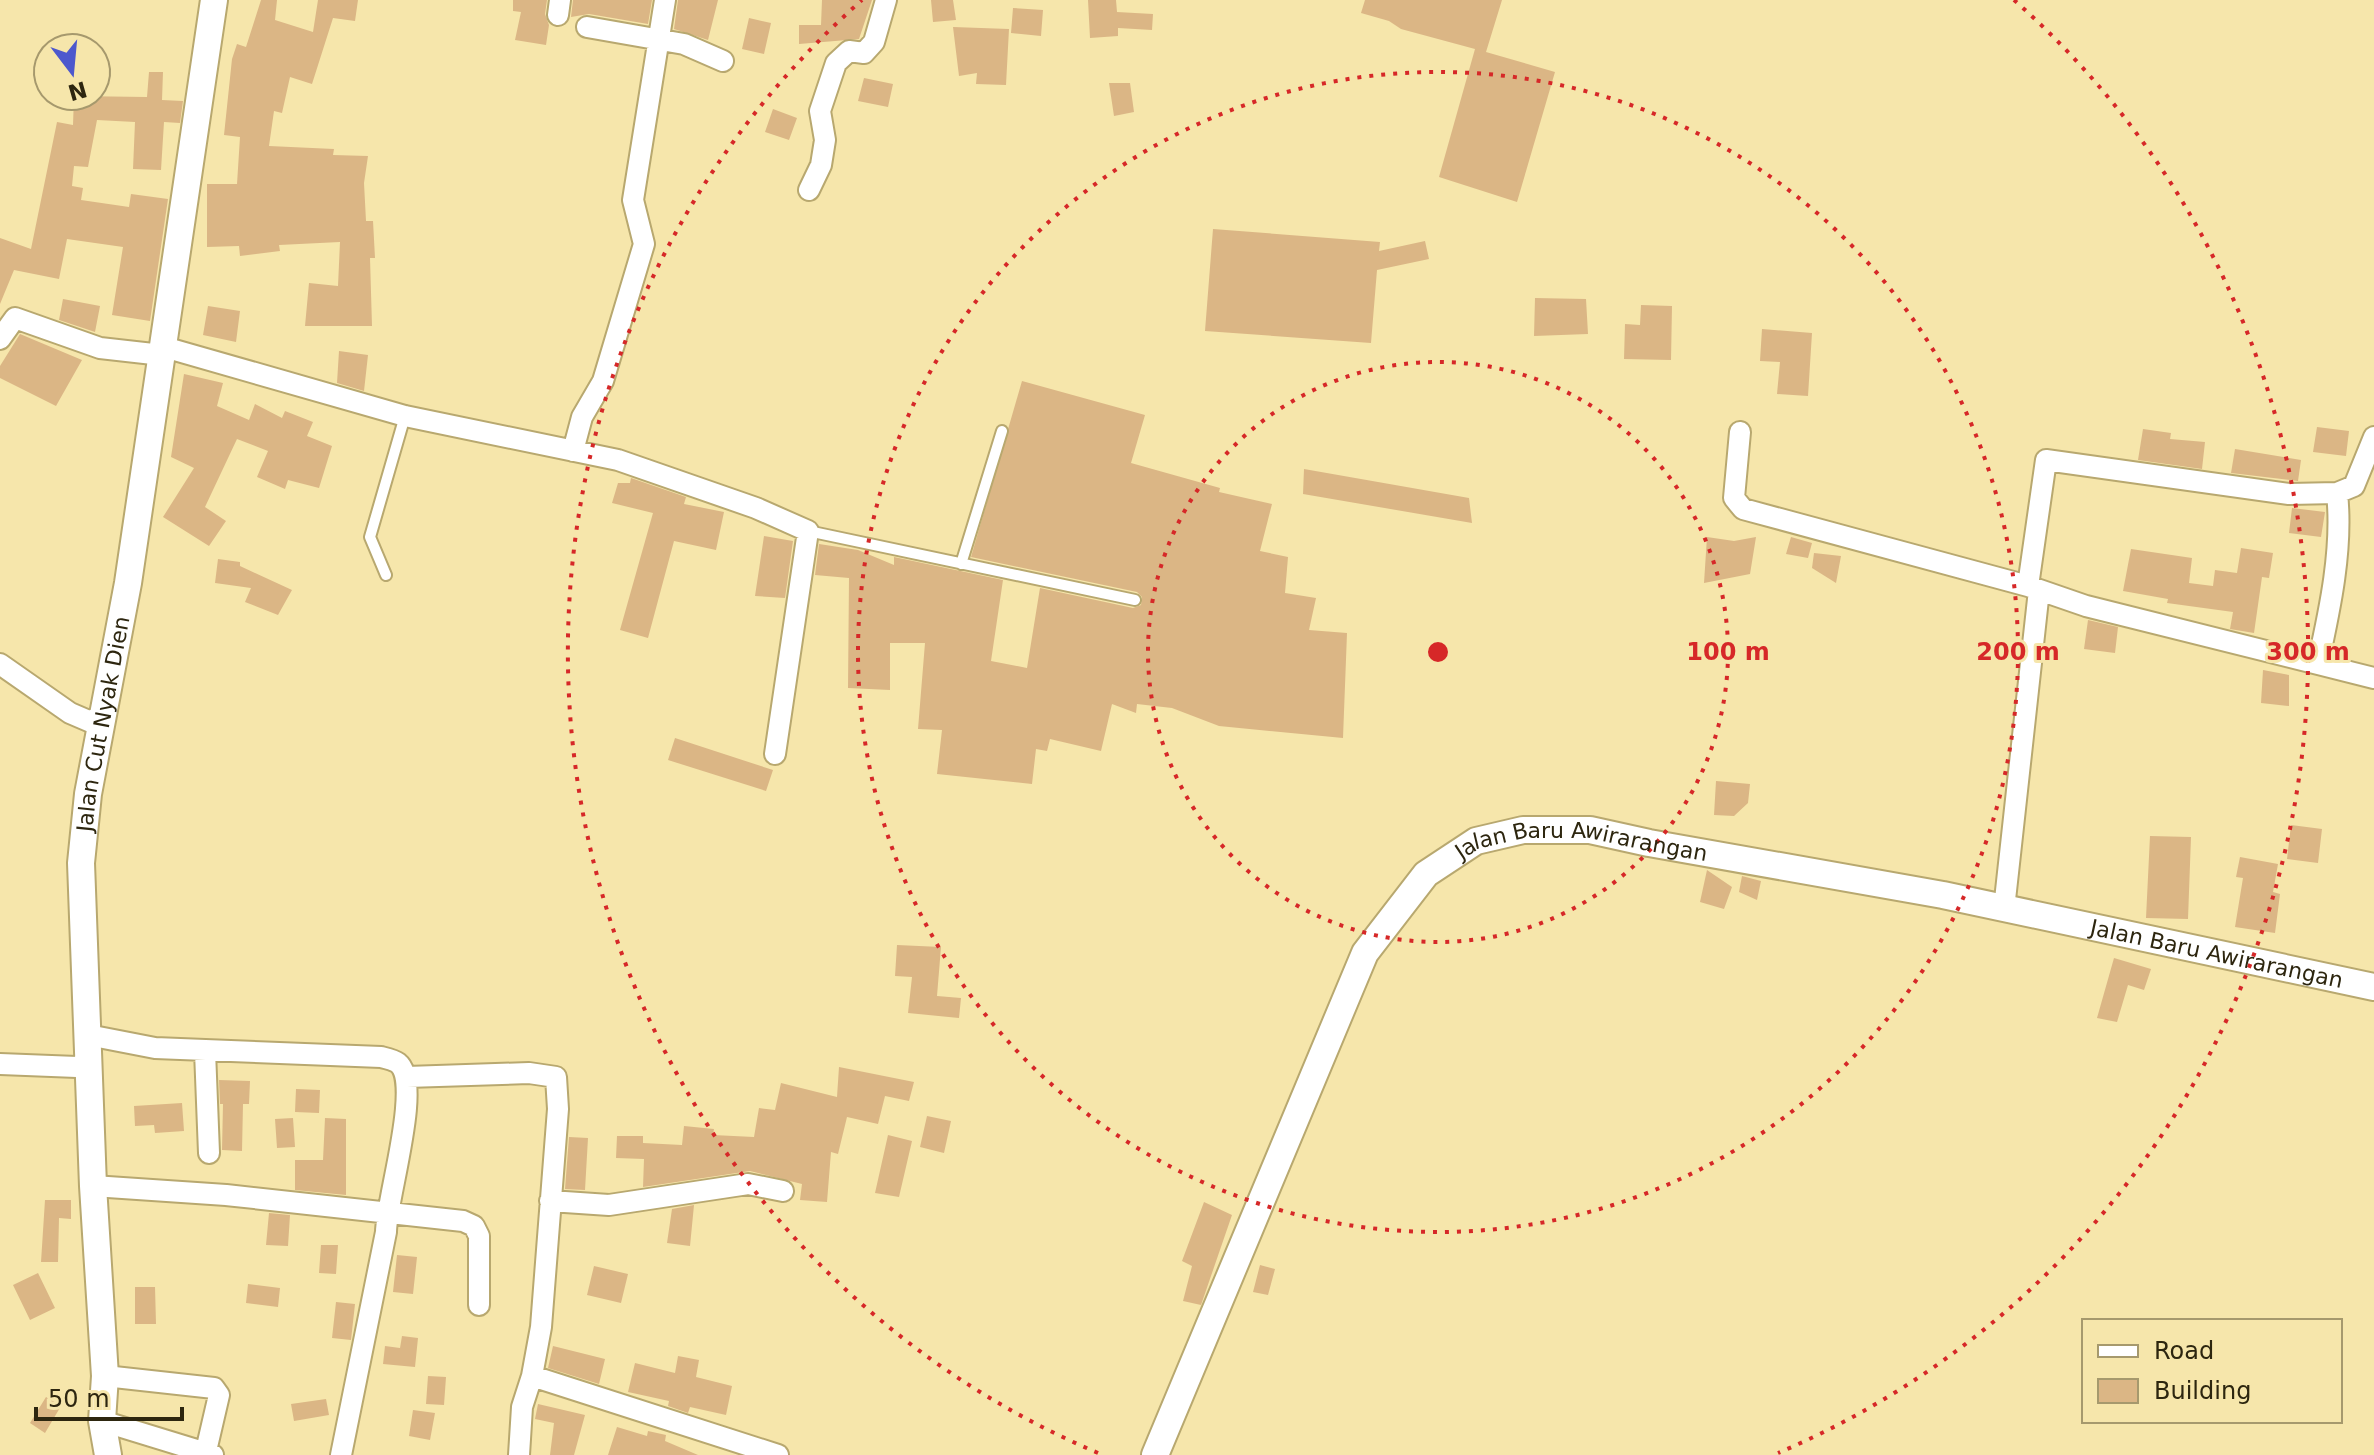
<svg xmlns="http://www.w3.org/2000/svg" width="2374" height="1455" font-family="'DejaVu Sans',sans-serif">
	<rect width="100%" height="100%" fill="#f6e6ab"/>
	<path fill="#dbb685" d="M261,0h16l-2,20 38,12 5,-32h40l-3,21 -22,-3 -21,66 -22,-7 -8,36 -8,-2 -5,35 65,3 -1,6 35,1 -4,27 2,38h7l2,37h-5l2,68h-67l4,-43 29,3 2,-44 -61,3 1,6 -40,5 -1,-10 -32,1v-63h30l3,-47 -16,-2 8,-76 5,-15 9,3z
		M513,0h34l-2,14 4,11 -3,20 -31,-5 6,-28 -8,-1z
		M573,0h79l-4,24 -59,-10 -18,3z
		M678,0h40l-10,40 -34,-11z
		M822,0h50l-13,39 -60,5v-19h22z
		M931,0h22l3,20 -23,2z
		M1088,0h28l1,12 36,2 -1,16 -34,-2v8l-28,2z
		M1365,0h137l-16,52 69,20 -38,130 -78,-25 36,-128 -74,-20 -12,-8 -28,-8z
		M1013,8l30,2 -2,26 -30,-3z
		M749,18l22,5 -7,31 -22,-5z
		M953,27l56,2 -3,56 -30,-1 1,-11 -18,3z
		M149,72h14l-1,28 21,1 -3,22 -16,-1 -3,48 -28,-1 2,-47 -38,-2 -9,47 -14,-1 -2,20 11,2 -2,12 48,7 2,-13 37,5 -18,122 -38,-6 11,-68 -56,-8 -8,40 -45,-9 -14,34v-66l31,11 26,-127 16,3 1,-29 73,1z
		M864,78l29,6 -5,23 -30,-6z
		M1109,83h21l4,29 -20,4z
		M773,109l24,9 -8,22 -24,-8z
		M1213,229l167,13 -1,9 46,-10 4,18 -52,11 -6,73 -166,-12z
		M1535,298l51,1 2,35 -54,2z
		M63,299l37,7 -5,26 -36,-12z
		M1641,305l31,1 -1,54 -47,-1 1,-35 15,1z
		M208,306l32,5 -4,31 -33,-7z
		M1762,329l50,4 -4,63 -31,-2 3,-32 -20,-1z
		M20,334l62,26 -26,46 -56,-28v-12z
		M339,351l29,4 -4,36 -27,-8z
		M184,374l39,9 -6,23 32,14 6,-16 27,14 3,-7 28,11 -6,14 25,10 -13,42 -31,-8 -3,9 -28,-12 11,-26 -31,-12 -32,68 21,14 -17,25 -46,-29 31,-49 -23,-11z
		M1022,381l123,34 -14,48 89,25 -1,4 53,12 -12,47 28,6 -3,36 31,5 -7,32 38,3 -4,105 -124,-12 -47,-18 -35,-4 -1,9 -24,-9 -11,47 -51,-12 -3,12 -11,-2 -4,35 -95,-10 5,-44 -24,-1 7,-86h-35v47l-42,-2 1,-110 -34,-3 4,-31 39,6 36,15v-8l109,23 -12,81 36,7 13,-80 93,20 8,-3 1,-8 -5,-5 -166,-35z
		M2317,427l32,4 -3,25 -33,-4z
		M2143,429l28,4 -1,6 35,3 -3,27 -64,-9z
		M2235,449l66,11 -3,21 -67,-8z
		M1304,469l165,29 3,25 -169,-29z
		M631,478l55,19 -2,7 40,8 -8,38 -42,-9 -26,97 -28,-8 33,-117 -41,-10 6,-20h12z
		M2292,508l33,4 -4,25 -32,-4z
		M764,536l29,5 -8,57 -30,-2z
		M1707,537l27,4 22,-4 -6,37 -46,9z
		M1791,537l21,6 -4,15 -22,-4z
		M2241,548l32,5 -4,25 -7,-1 -8,56 -24,-4 3,-17 -66,-9 1,-4 -45,-8 8,-42 61,9 -3,25 24,3 2,-16 22,3z
		M1814,553l27,3 -5,27 -24,-15z
		M218,559l22,3v4l52,24 -14,25 -33,-13 6,-14 -36,-5z
		M2088,620l30,7 -3,26 -31,-4z
		M2263,670l26,5v31l-28,-3z
		M675,738l98,32 -7,21 -98,-31z
		M1716,781l34,3 -2,19 -14,13 -20,-1z
		M2291,825l31,4 -4,34 -31,-4z
		M2150,836l41,1 -3,82 -42,-1z
		M2240,857l38,7 -5,28 7,2 -5,39 -40,-6 8,-49 -7,-1z
		M1707,870l25,17 -8,22 -24,-7z
		M1742,876l19,5 -4,19 -18,-8z
		M897,945l44,2 -4,49 24,2 -2,20 -51,-5 4,-36 -17,-1z
		M2114,958l37,11 -7,21 -16,-5 -11,37 -20,-4z
		M839,1067l75,15 -5,19 -24,-5 -7,28 -31,-7 -9,37 -7,-2 -4,50 -27,-2 2,-16 -52,-13 -107,16 1,-28 -28,-1 1,-22h26v7l39,2 2,-19 30,3 -1,6 41,2 5,-29 16,2 6,-27 56,14z
		M219,1080l31,1 -1,23h-6l-1,47 -20,-1 1,-46h-3z
		M296,1089l24,1 -1,23 -24,-1z
		M182,1103l2,28 -29,2 -1,-8 -19,1 -1,-20z
		M927,1116l24,5 -7,32 -24,-6z
		M293,1118l2,29 -18,1 -2,-29z
		M325,1118l21,1v76l-51,-5v-30h28z
		M888,1135l24,6 -13,56 -24,-4z
		M569,1137l19,1 -3,52 -20,-1z
		M45,1200h26v19l-12,-1 -1,44h-17z
		M1204,1202l28,13 -31,90 -18,-4 9,-35 -10,-5z
		M694,1205l-4,41 -23,-3 5,-34z
		M269,1213l21,2 -2,31 -22,-1z
		M321,1245h17l-2,29 -17,-1z
		M397,1255l20,2 -4,37 -20,-2z
		M1260,1265l15,4 -7,26 -15,-3z
		M594,1266l34,8 -7,29 -34,-8z
		M38,1273l17,35 -25,12 -17,-35z
		M248,1284l32,4 -2,19 -32,-4z
		M135,1287h20l1,37h-21z
		M336,1302l19,2 -4,36 -19,-2z
		M402,1336l16,2 -3,29 -32,-3 2,-18 15,2z
		M553,1346l52,13 -6,25 -51,-16z
		M678,1356l21,4 -3,17 36,9 -6,29 -36,-8 -2,6 -20,-7 1,-5 -41,-9 7,-29 40,10z
		M428,1376l18,1 -2,28 -18,-1z
		M46,1397l15,9 -16,27 -15,-10z
		M326,1399l3,16 -35,6 -3,-17z
		M538,1404l47,11 -11,40h-24l4,-32 -19,-4z
		M413,1410l22,3 -5,27 -21,-4z
		M617,1427l30,9 1,-5 18,4 -1,6 33,14h-90z"/>
	<g fill="none" stroke-linecap="round" stroke-linejoin="round">
		<defs>
			<path id="lane" d="M808,531l327,69
				M961,564l41,-133
				M386,575l-16,-38 35,-121"/>
			<path id="street" d="M558,15l2,-15
				M587,27l97,17 39,17
				M809,190l12,-25 4,-25 -5,-29 16,-48 13,-12 15,2 10,-11 12,-42
				M0,339l15,-21 85,30 62,7
				M164,347l241,69 213,44 138,48 52,23 -33,223
				M1740,432l-6,66 9,11 285,77 58,20 288,72
				M573,451l9,-34 21,-36 41,-137 -11,-44 32,-200
				M2028,586l18,-126 243,34 48,-1
				M2318,663c12,-54 25,-115 19,-170l17,-7 20,-49
				M0,664l70,49 21,9 13,-9
				M2004,909l35,-319
				M88,1035l67,13 226,9c4,1 13,3 17,6 25,20 -12,137 -12,169l-45,223
				M205,1051l4,102
				M0,1064l77,3 12,-6
				M407,1077l122,-4 27,4 2,32 -17,218 -9,49
				M93,1186l133,9 237,26 11,5 5,10v69
				M550,1201l59,4 139,-21 35,7
				M105,1376l109,12 5,7 -13,56
				M102,1421l111,34
				M519,1455l3,-48 10,-31 246,79"/>
			<g id="secondary">
				<path id="s1" d="M108,1455l-6,-34 3,-45 -12,-190 -12,-323 7,-69 40,-211 86,-583"/>
				<path id="s2" d="M1155,1455l210,-502 61,-79 50,-33 47,-11h67l59,13 294,52 431,92"/>
			</g>
		</defs>
		<use href="#lane" stroke="#b8a86f" stroke-width="14"/>
		<use href="#street" stroke="#b8a86f" stroke-width="24"/>
		<use href="#secondary" stroke="#b8a86f" stroke-width="30"/>
		<use href="#lane" stroke="#fff" stroke-width="10"/>
		<use href="#street" stroke="#fff" stroke-width="20"/>
		<use href="#secondary" stroke="#fff" stroke-width="26"/>
	</g>
	<g fill="none" stroke="#d62828" stroke-width="4" stroke-dasharray="4 8">
		<circle cx="1438" cy="652" r="290"/>
		<circle cx="1438" cy="652" r="580"/>
		<path d="M1098 1453A870 870 0 0 1 862 0M2014 0A870 870 0 0 1 1778 1453"/>
	</g>
	<g text-anchor="middle" stroke-width="6" stroke-linejoin="round" paint-order="stroke">
		<g font-size="22" fill="#2d260f" stroke="#f6e6ab">
			<text dy="8" stroke="none"><textPath href="#s1" startOffset="734">Jalan Cut Nyak Dien</textPath></text>
			<text dy="8" stroke="none"><textPath href="#s2" startOffset="810">Jalan Baru Awirarangan</textPath></text>
			<text dy="8" stroke="none"><textPath href="#s2" startOffset="1458">Jalan Baru Awirarangan</textPath></text>
		</g>
	</g>
	<circle cx="1438" cy="652" r="12" fill="#d62828" stroke="#f6e6ab" stroke-width="4"/>
	<g font-size="24" text-anchor="middle" font-weight="bold" fill="#d62828" stroke="#f6e6ab" stroke-width="6" stroke-linejoin="round" paint-order="stroke">
		<text x="1728" y="660">100 m</text>
		<text x="2018" y="660">200 m</text>
		<text x="2308" y="660">300 m</text>
	</g>
	<rect x="2082" y="1319" width="260" height="104" fill="#f6e6ab" stroke="#a6996d" stroke-width="2"/>
	<rect x="2098" y="1345" width="40" height="12" fill="#ffffff" stroke="#a6996d" stroke-width="2"/>
	<text x="2154" y="1359" font-size="24" fill="#2d260f">Road</text>
	<rect x="2098" y="1379" width="40" height="24" fill="#dbb685" stroke="#a6996d" stroke-width="2"/>
	<text x="2154" y="1399" font-size="24" fill="#2d260f">Building</text>
	<g transform="translate(72 72) rotate(164)"><circle r="38" fill="#f6e6ab" stroke="#a6996d" stroke-width="2"/>
	<path d="M0-6L14 30L0 20L-14 30Z" fill="#4d58cd"/>
	<text y="-12" font-size="22" font-weight="bold" text-anchor="middle" fill="#2d260f">N</text>
	</g>
	<path d="M36 1407v12h146v-12" fill="none" stroke="#2d260f" stroke-width="4"/>
	<text x="48" y="1407" font-size="24" fill="#2d260f" stroke="#f6e6ab" stroke-width="6" paint-order="stroke">50 m</text>
</svg>
